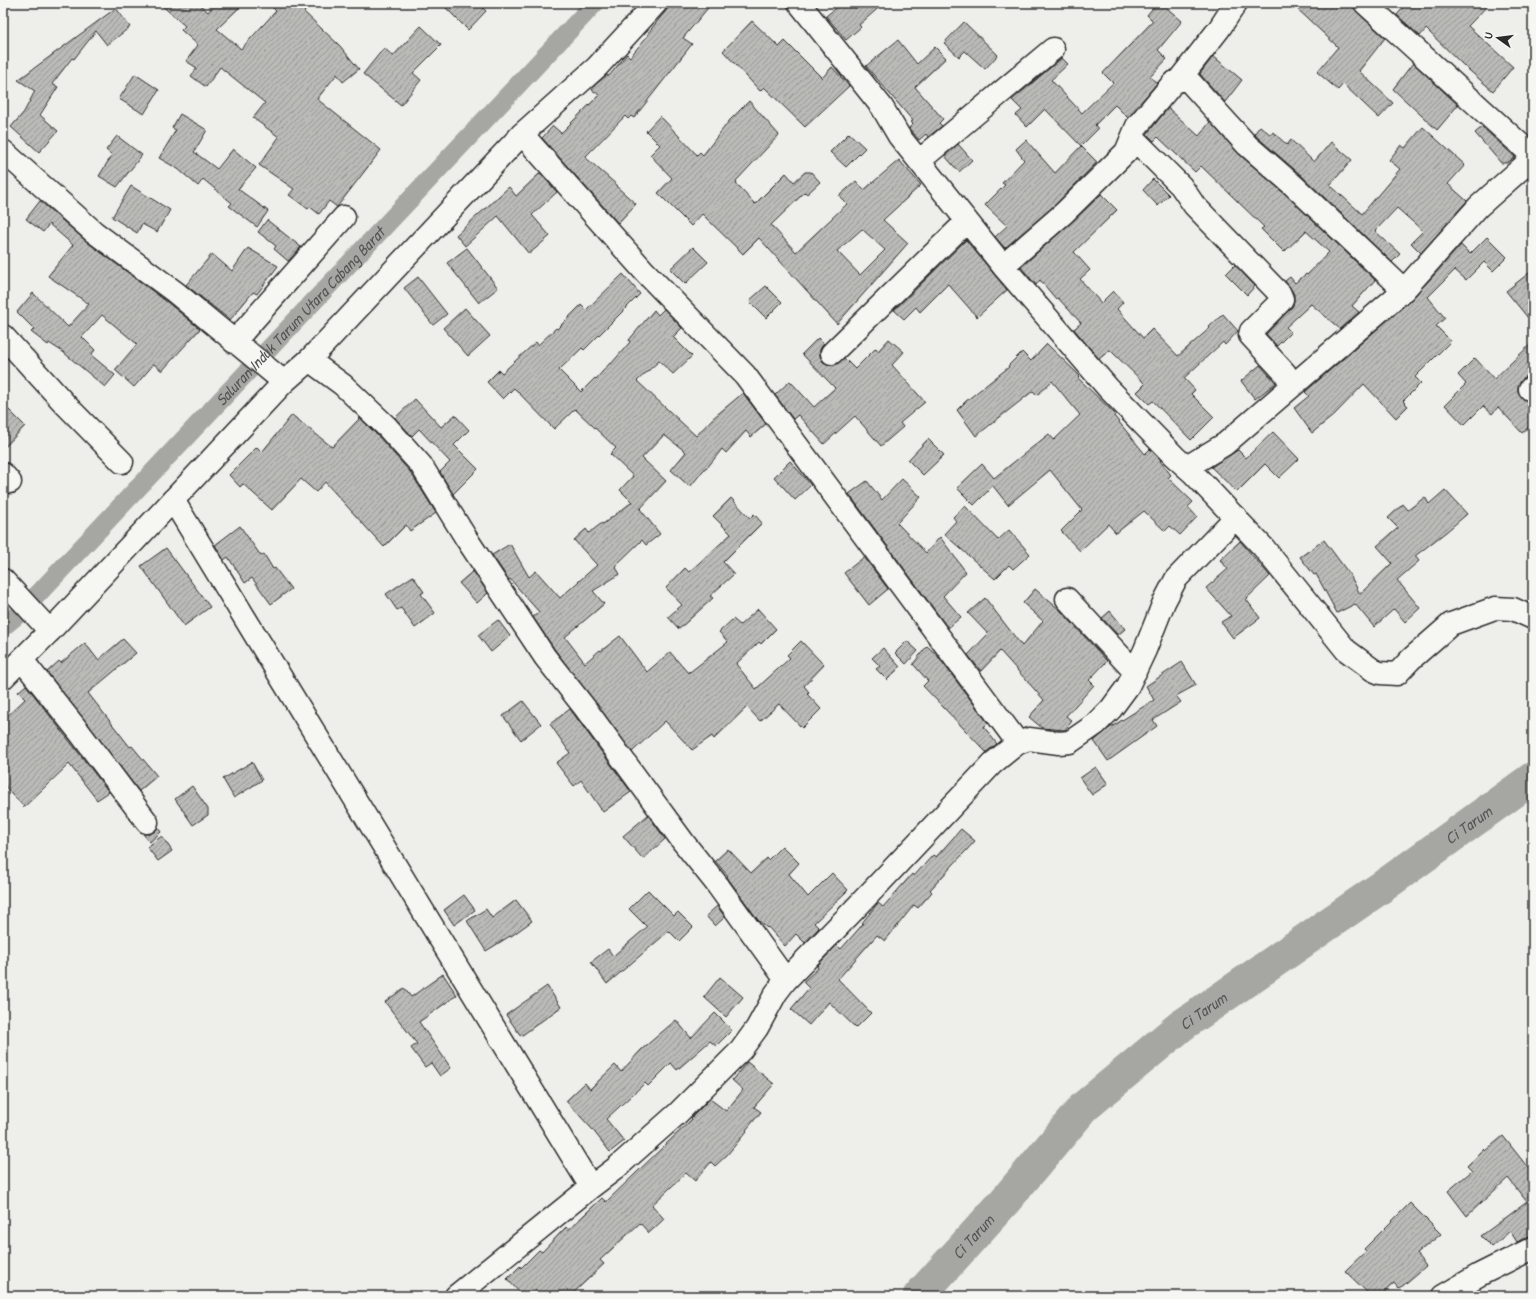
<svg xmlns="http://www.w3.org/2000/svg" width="1536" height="1299" font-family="'Patrick Hand',sans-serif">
	<defs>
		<pattern id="building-hatch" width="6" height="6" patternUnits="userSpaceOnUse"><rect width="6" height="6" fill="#babab7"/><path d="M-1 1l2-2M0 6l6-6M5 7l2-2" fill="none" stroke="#979795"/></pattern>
	</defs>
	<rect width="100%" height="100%" fill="#eeeeea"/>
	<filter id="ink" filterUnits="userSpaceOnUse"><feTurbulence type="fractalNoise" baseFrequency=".025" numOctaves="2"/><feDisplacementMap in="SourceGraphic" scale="8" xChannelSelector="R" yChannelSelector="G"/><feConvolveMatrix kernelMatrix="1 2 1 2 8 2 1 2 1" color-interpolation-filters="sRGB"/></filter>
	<g filter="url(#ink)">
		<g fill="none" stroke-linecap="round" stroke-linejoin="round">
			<path stroke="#a6a6a3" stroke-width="19" id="s1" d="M3,627l18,-15 574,-609"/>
			<path stroke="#a6a6a3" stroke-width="33" id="s2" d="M919,1296l85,-94 80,-95 97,-81 205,-142 147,-106"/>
		</g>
		<path fill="url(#building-hatch)" stroke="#2b2b2b" fill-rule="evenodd" d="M159,3h39l10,9 8,-9h28l-27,26 24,20 35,-38 -8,-8h45l-9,9 36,34 19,23 -16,13 -6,-8 -20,25 64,51 -44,57 -8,-6 -10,13 -9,-7 -2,2 -19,-14 5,-6 -35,-24 20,-28 -26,-19 12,-15 -45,-36 -14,20 -15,-11 6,-8 -11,-7 12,-16 -17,-15 4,-4z
			M441,3h37l8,8 -18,19z
			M672,3h40l-29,35 9,6 -58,74 -3,-2 -3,3 -3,-3 -40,41 33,29 -1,1 19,17 -18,19 -76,-85 11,-12 8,7 38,-38 -7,-5 3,-5 12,-10 2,1 18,-22 3,3 19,-23 -1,-1z
			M842,3h42l-25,22 2,2 -15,13 -20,-24z
			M1157,3h4l21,18 -24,29 9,9 -17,18 7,6 -29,35 -13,-13 -20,20 3,4 -17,17 -36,-37 -18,18 -11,-12 6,-5 -10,-10 50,-42 6,6 -17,16 31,33 31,-30 -10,-10 50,-52 -6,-6z
			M1291,3h60l6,9 28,26 -26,33 34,32 -14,15 -36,-34 -5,6 -21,-18 21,-25z
			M1407,3h83l-22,23 45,41 -20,24 -30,-26 -37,-36 -6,7 -23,-21z
			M116,8l14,19 -23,18 -11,-14 -22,28 -2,-1 -20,26 6,3 -18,28 18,16 -19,21 -28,-25 13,-15 11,-21 -17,-11z
			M752,21l27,26 6,-6 37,37 10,-11 17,19 -44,41 -41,-40 -4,4 -37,-40z
			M964,22l34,33 -13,14 -20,-18 -6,6 -15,-14z
			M421,26l20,19 -28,28 8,7 -20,25 -38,-31 21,-26 9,8z
			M898,40l19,24 18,-17 11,11 -31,29 28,32 -4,4 3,3 -14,11 -2,-3 -7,6 -10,-12 4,-4 -2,-2 2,-1 -47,-55z
			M1213,56l29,24 -17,22 -25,-28z
			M1413,63l45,42 -21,25 -44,-41z
			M135,74l24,16 -15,24 -25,-15z
			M749,101l30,34 -43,46 1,2 -1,1 19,20 31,-31 8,9 11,-10h6l9,10 -13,12 -2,-2 -34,33 25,27 51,-48 -8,-8 17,-15 8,9 35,-30 22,25 -38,35 25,23 -71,81 -78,-86 -16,16 -41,-40 -11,12 -33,-33 14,-15 -22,-23 10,-10 -14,-14 14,-15 37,39 3,-3 3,3 26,-34zM862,229l23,21 -25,25 -23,-24z
			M1168,108l31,28 11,-14 29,32 46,40 90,86 -23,26 7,6 -19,17 -29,-25 -25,23 5,5 -14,14 -11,-12 27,-28 1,-6v-6l-5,-8 -4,-5 5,-4 5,6 11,-9 1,1 22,-23 -23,-21 -22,21 -23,-23 3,-2 -63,-61 -6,6 -37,-35 -4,4 -7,-7 1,-1z
			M180,114l27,16 -13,22 23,17 16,-20 23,19 -18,21 30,22 -11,16 -28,-21 3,-3 -29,-24 -5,7 -20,-17 -19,-11 17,-28 -4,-2z
			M1260,126l11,9 2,-3 14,13 4,-5 23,22 17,-20 21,18 -22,25 32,29 38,-45 -11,-9 12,-15 4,3 18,-21 42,38 -17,19 19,17 -46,52 -10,-10 12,-12 -26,-23 -22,23 25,23 -8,8 -90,-86 -46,-40 -2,-2z
			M1482,127l33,30 -8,6h-6l-26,-30z
			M849,133l16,15 -19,19 -16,-15z
			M117,136l25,19 -25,32 -18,-11 13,-21 -6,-5z
			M1026,140l29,33 26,-27 16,16 -41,42 -51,44 -10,-11 12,-11 -22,-21 20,-20 -3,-2 22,-23 -8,-11z
			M958,144l14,16 -13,12 -14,-16z
			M540,173l17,19 -25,23 18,21 -21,18 -31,-38 -33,30 -9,-11 53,-48 7,9z
			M1153,179l16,16 -11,11 -15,-16z
			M131,186l39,24 -13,22 -15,-8 -5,9 -25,-16z
			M1101,194l16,16 -43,42 16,18 -10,9 21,24 12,-12 10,11 -6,7 26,29 9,-9 26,27 32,-28 -1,-1 14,-13 15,17 -13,14 -2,-3 -39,36 11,12 -4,4 23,23 -23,23 -38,-39 -4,3 -12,-12 8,-8 -35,-34 -11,9 -25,-30 7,-6 -23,-25 -2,1 -16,-19 -4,5 -15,-18 51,-45z
			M40,201l47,41 80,60 33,27 -38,42 -8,-7 -20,23 -19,-17 22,-26 -35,-29 -20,22 13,13 -4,5 24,20 -10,12 -42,-35 -14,-9 -1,2 -17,-13 3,-3 -17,-17 16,-19 35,34 21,-23 -41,-28 25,-31 -24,-21 -6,8 -17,-13z
			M267,220l34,27 -13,14 -14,-12 2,-3 -18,-14z
			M1487,237l20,20 -14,14 -9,-9 -18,18 -11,-10 -27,27 17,21 -9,8 15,15 -36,36 6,6 -18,18 5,5 -12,12 -32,-34 -31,32 -21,17 -18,-25 15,-12 -4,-4 107,-93 49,-54 9,9z
			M966,240l41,50 -30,27 -29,-33 -28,28 -4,-5 -12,12 -10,-9z
			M693,247l15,15 -23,22 -15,-15z
			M248,248l30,18 -21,28 -4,-2 -23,28 -44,-35 26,-31 20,17z
			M467,248l31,40 -19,15 -32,-40z
			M1235,265l20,21 -8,9 -21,-21z
			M1533,270v54l-27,-33z
			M623,274l17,20 -56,56 -2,-2 -23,22 22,22 14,-14 1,1 14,-16 1,1 19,-22 -1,-2 25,-30 4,5 6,-6 18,19 -9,9 19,19 -19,18 -14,-13 -22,20 59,55 17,-18 30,-25 23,31 -15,13 -5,-6 -20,22 -4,-4 -15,19 -1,-1 -16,20 -19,-17 15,-18 -22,-17 -22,23 24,23 -26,28 20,25 -14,11 -4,-5 -27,26 5,8 -27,17 11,13 -39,33 20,26 15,-13 1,1 19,-15 27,36 23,-20 18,21 1,-2 1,1 38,-30 -9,-10 14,-13 7,6 18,-16 18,20 -15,15 -2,-2 -23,22 20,25 34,-31 -3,-3 14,-14 23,24 -20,21 5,6 -2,2 14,15 -19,19 -23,-24 -19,17 -13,-14 -33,32 -2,-3 -20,14 -27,-29 -33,31 -77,-102 -22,-33 6,-5 -29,-33 -1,1 -17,-25 18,-11 19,33 7,-6 24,27 37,-33 -23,-25 12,-11 3,4 13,-10 1,1 29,-22 -12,-12 13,-14 -23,-22 6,-6 -41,-39 -21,20 -40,-41 -11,11 -16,-17 12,-12 3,3 34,-31 2,3 18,-17 1,1 24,-24 5,5z
			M418,277l29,37 -14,11 -29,-37z
			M766,286l16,16 -16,16 -17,-17z
			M465,308l25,28 -22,20 -25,-28z
			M818,338l6,6 -4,5v7l3,6 6,3h6l9,-7 11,11 21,-21 2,3 11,-12 15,13 -12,13 33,37 -25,21 3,4 -22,19 -26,-30 -31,28 -26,-29 -5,4 -18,-24 15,-14 24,26 21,-19 -33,-34z
			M1533,342v32l-9,3 -6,9v7l3,5 6,3h6v22l-11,10 -24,-26 -6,7 -9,-8 -19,19 -19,-20 21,-21 -8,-9 17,-17 19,21z
			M1047,344l33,32 -2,2 37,36 -1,2 31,38 5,-5 11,11 -1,1 11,14 -3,3 25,24 -5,5 9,10 -17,18 -10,-9 -5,5 -21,-20 -28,22 -8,-9 -28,27 -19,-20 21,-21 -32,-40 -42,35 -15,-19 -19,19 -17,-17 25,-24 12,14 55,-44 5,6 26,-25 -28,-34 -15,14 -4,-4 -57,45 -19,-26 9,-9 43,-34 -1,-1 14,-14 9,9z
			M1260,365l16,18 -21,16 -14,-18z
			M415,399l26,28 14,-12 14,15 -15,15 24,24 -25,25 -13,-22 10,-10 -31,-33 -7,7 -17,-18z
			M3,404l22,22 -22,23z
			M292,415l40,32 28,-29 18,18 33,37 25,40 -26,18 -4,-6 -22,22 -59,-65 -9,10 -15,-13 -29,31 -29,-26 -3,3 -11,-12 28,-28 5,5z
			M1273,432l26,27 -20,19 -14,-14 -28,28 -26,-25 27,-17 8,8z
			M928,439l16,16 -21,20 -15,-15z
			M790,461l21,24 -16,15 -21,-23z
			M902,479l19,18 -24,26 29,30 14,-16 26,35 -23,24 18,21 -13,11 -99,-134 18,-13 15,19z
			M1445,490l22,24 -21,18 -31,24 4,5 -22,19 23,28 -15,14 -11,-13 -20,18 -19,-23 -18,9 -21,-39 -2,1 -14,-18 24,-17 26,35 10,19 32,-31 -15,-17 21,-18 -10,-10 15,-14 5,6 17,-13 4,7z
			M731,498l19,20 4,-4 8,9 -39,39 11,12 -24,22 3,2 -34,31 -11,-12 14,-12 -16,-17 19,-20 4,4 42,-38 -18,-18z
			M965,506l33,34 11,-10 21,24 -17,15 -4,-4 -14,14 -51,-45 12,-13 -3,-4z
			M240,526l21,30 3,-2 9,15 2,-1 16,21 -20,15 -19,-26 -7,5 -17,-26 -4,3 -9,-15z
			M1240,541l30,35 -24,23 14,19 -27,20 -12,-16 10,-6 -25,-28 22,-19 -8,-9z
			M166,548l44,59 -26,19 -43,-60z
			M864,557l24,32 -19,16 -25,-32z
			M473,571l15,22 -11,10 -18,-20z
			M413,576l11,16 -3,2 14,19 -20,15 -14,-20 -4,2 -11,-16z
			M1035,589l26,22 46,50 -18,19 5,5 -28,31 6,5 -7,9 -23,-2 -13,-11 15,-17 -44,-49 -19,20 -13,-16 20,-21 -20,-21 17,-15 37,48 21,-25 -20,-18z
			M1110,611l15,18 -7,6 -16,-17z
			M498,620l12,16 -19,16 -13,-17z
			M123,639l13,14 -48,40 42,54 2,-1 25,30 -18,15 -92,-119 12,-11 2,2 24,-20 13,17z
			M907,641l11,10 -12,13 -11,-11z
			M927,646l9,8 52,69 -4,4 13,17 -11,8 -63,-66 5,-5 -15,-17z
			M883,648l17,19 -13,13 -11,-11 4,-3 -8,-8z
			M1182,662l14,23 -20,11 5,6 -28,18 4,6 -49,35 -14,-20 14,-12 46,-29 -8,-14z
			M26,685l83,107 -12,8 -28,-36 -45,43 -21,-23v-64l22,-21 -7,-7z
			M523,701l18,23 -20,16 -18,-24z
			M570,709l61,83 -28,20 -22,-32 -7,6 -18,-23 14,-10 -20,-29z
			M252,762l10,18 -28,18 -11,-19z
			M1096,767l12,17 -16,11 -12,-17z
			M192,786l16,23v6l-15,10 -18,-26z
			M648,815l17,24 -22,20 -20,-23z
			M158,828l3,4 -11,10 -7,-8h6l5,-2z
			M961,829l14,12 -45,49 2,2 -14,16 -4,-3 -29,36 -8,-6 -39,44 33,34 -15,15 -27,-26 -20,23 -18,-16 18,-21 -6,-6 15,-14 -1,-2 20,-21 4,4 22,-25 -1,-1 16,-20 5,4 29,-33 2,2 19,-21 3,2z
			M162,836l10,15 -14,10 -11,-14z
			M782,846l17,17 -10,11 19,23 24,-24 16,17 -34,33 5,5 -14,15 -9,-9 -11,12 -17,-19 -1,1 -9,-8 -31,-43 1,-1 -13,-15 13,-12 23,24 16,-15 1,2z
			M648,890l26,26 4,-4 15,15 -14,14 -10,-10 -62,53 -16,-22 17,-13 5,7 34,-29 -18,-18z
			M464,895l11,15 -21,15 -10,-15z
			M516,900l16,21 -22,16v-1l-24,15 -19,-30 19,-12 6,9z
			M717,906l8,11 -10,9 -9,-10z
			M443,974l14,21 -38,27 32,46 -11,8 -9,-13 -6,4 -14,-19 6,-4 -32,-42 19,-14 7,9z
			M720,977l23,20 -17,20 -22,-20z
			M547,986l14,21 -40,29 -15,-21z
			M715,1013l17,17 -16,16 -6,-5 -33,29 -6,-7 -23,23 -3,-3 -39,36 18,22 -14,11 -18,-23 -26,-28 19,-18 5,6 25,-24 6,7 20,-22 35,-30 15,18z
			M747,1062l27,22 -20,23 7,5 -15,18 1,1 -20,24 -12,11 -4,-4 -16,19 -9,-8 -34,32 12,14 -15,14 -9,-10 -40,37 4,4 -34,32h-47l-16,-17 13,-13 1,2 18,-18 3,2 24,-25 2,3 34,-32 4,4 86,-83 -1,-1 19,-19 16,12 17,-21 -11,-10z
			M1503,1136l30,38v60l-16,8 -7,-11 -18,16 -11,-11 46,-34 -19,-24 -41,38 -19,-25 24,-20 -5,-5 17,-17 1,2z
			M1410,1203l31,31 -25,20 10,12 -27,23 -5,-6 -14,13h-9l-26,-25 21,-20 -2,-2z"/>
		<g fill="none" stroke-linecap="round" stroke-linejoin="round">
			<defs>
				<path id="minor" d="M799,3l83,104 17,29 104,130 68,79 37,43 67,69 18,16 70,74 83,103 27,20 7,3 17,1 14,-15 40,-35 44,-16 18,1 20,9
					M1365,3l168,153
					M1179,80l40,-51 17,-26
					M522,134l123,138 100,103 273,368
					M1133,138l48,48 13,19 86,89 2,5 -2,3 -29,29 -1,4 35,38 7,13
					M3,151l91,81 81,60 109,90
					M919,161l134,-112
					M1003,266l61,-53 62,-61 11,-26 36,-43c6,-3 9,-4 16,-2l58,64 46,40 111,105
					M3,336l62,68 57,58
					M234,342l110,-125
					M832,353l135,-132
					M309,360l34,25 44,42 34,38 45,73 79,119 40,51 99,135 32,40 70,97
					M1530,389l3,-3
					M1187,467l38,-23 179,-154 74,-83 55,-49
					M3,474l7,8
					M173,500l418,687
					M3,580l47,51
					M1067,599l68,73
					M22,660l58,73 67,89
					M456,1296l135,-109 25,-19 61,-54 64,-64 16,-22 19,-35 10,-13 66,-68 141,-149 16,-13 9,-7 11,-4 30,4 11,-1 26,-18 15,-15 17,-23 17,-36 19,-48 12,-23 60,-62"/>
				<path id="major" d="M3,678l47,-47 234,-249 25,-22 213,-226 75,-67 59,-64
					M1443,1296l36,-21 54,-27"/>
			</defs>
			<use href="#minor" stroke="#2b2b2b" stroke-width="25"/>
			<use href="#major" stroke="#2b2b2b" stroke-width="25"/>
			<use href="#minor" stroke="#f6f6f2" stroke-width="22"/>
			<use href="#major" stroke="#f6f6f2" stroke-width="22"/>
		</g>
	</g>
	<g text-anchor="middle" stroke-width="3.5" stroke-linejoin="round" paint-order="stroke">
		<g font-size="16" font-style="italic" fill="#565655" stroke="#f6f6f2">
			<text dy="6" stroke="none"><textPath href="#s1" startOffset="430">Saluran Induk Tarum Utara Cabang Barat</textPath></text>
			<text dy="6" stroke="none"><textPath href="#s2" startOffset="728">Ci Tarum</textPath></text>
			<text dy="6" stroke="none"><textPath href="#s2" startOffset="404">Ci Tarum</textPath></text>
			<text dy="6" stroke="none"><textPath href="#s2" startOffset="80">Ci Tarum</textPath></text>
		</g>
	</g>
	<rect width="1536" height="1299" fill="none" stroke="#f6f6f2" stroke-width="16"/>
	<rect x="8" y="8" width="1520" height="1283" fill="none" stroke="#2b2b2b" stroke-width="1.5" filter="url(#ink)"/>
	<g transform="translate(1498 38) rotate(284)" stroke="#f6f6f2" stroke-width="3" paint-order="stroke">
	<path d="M0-3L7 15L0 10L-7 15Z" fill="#2b2b2b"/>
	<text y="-6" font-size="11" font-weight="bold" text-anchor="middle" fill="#2b2b2b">U</text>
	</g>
</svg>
